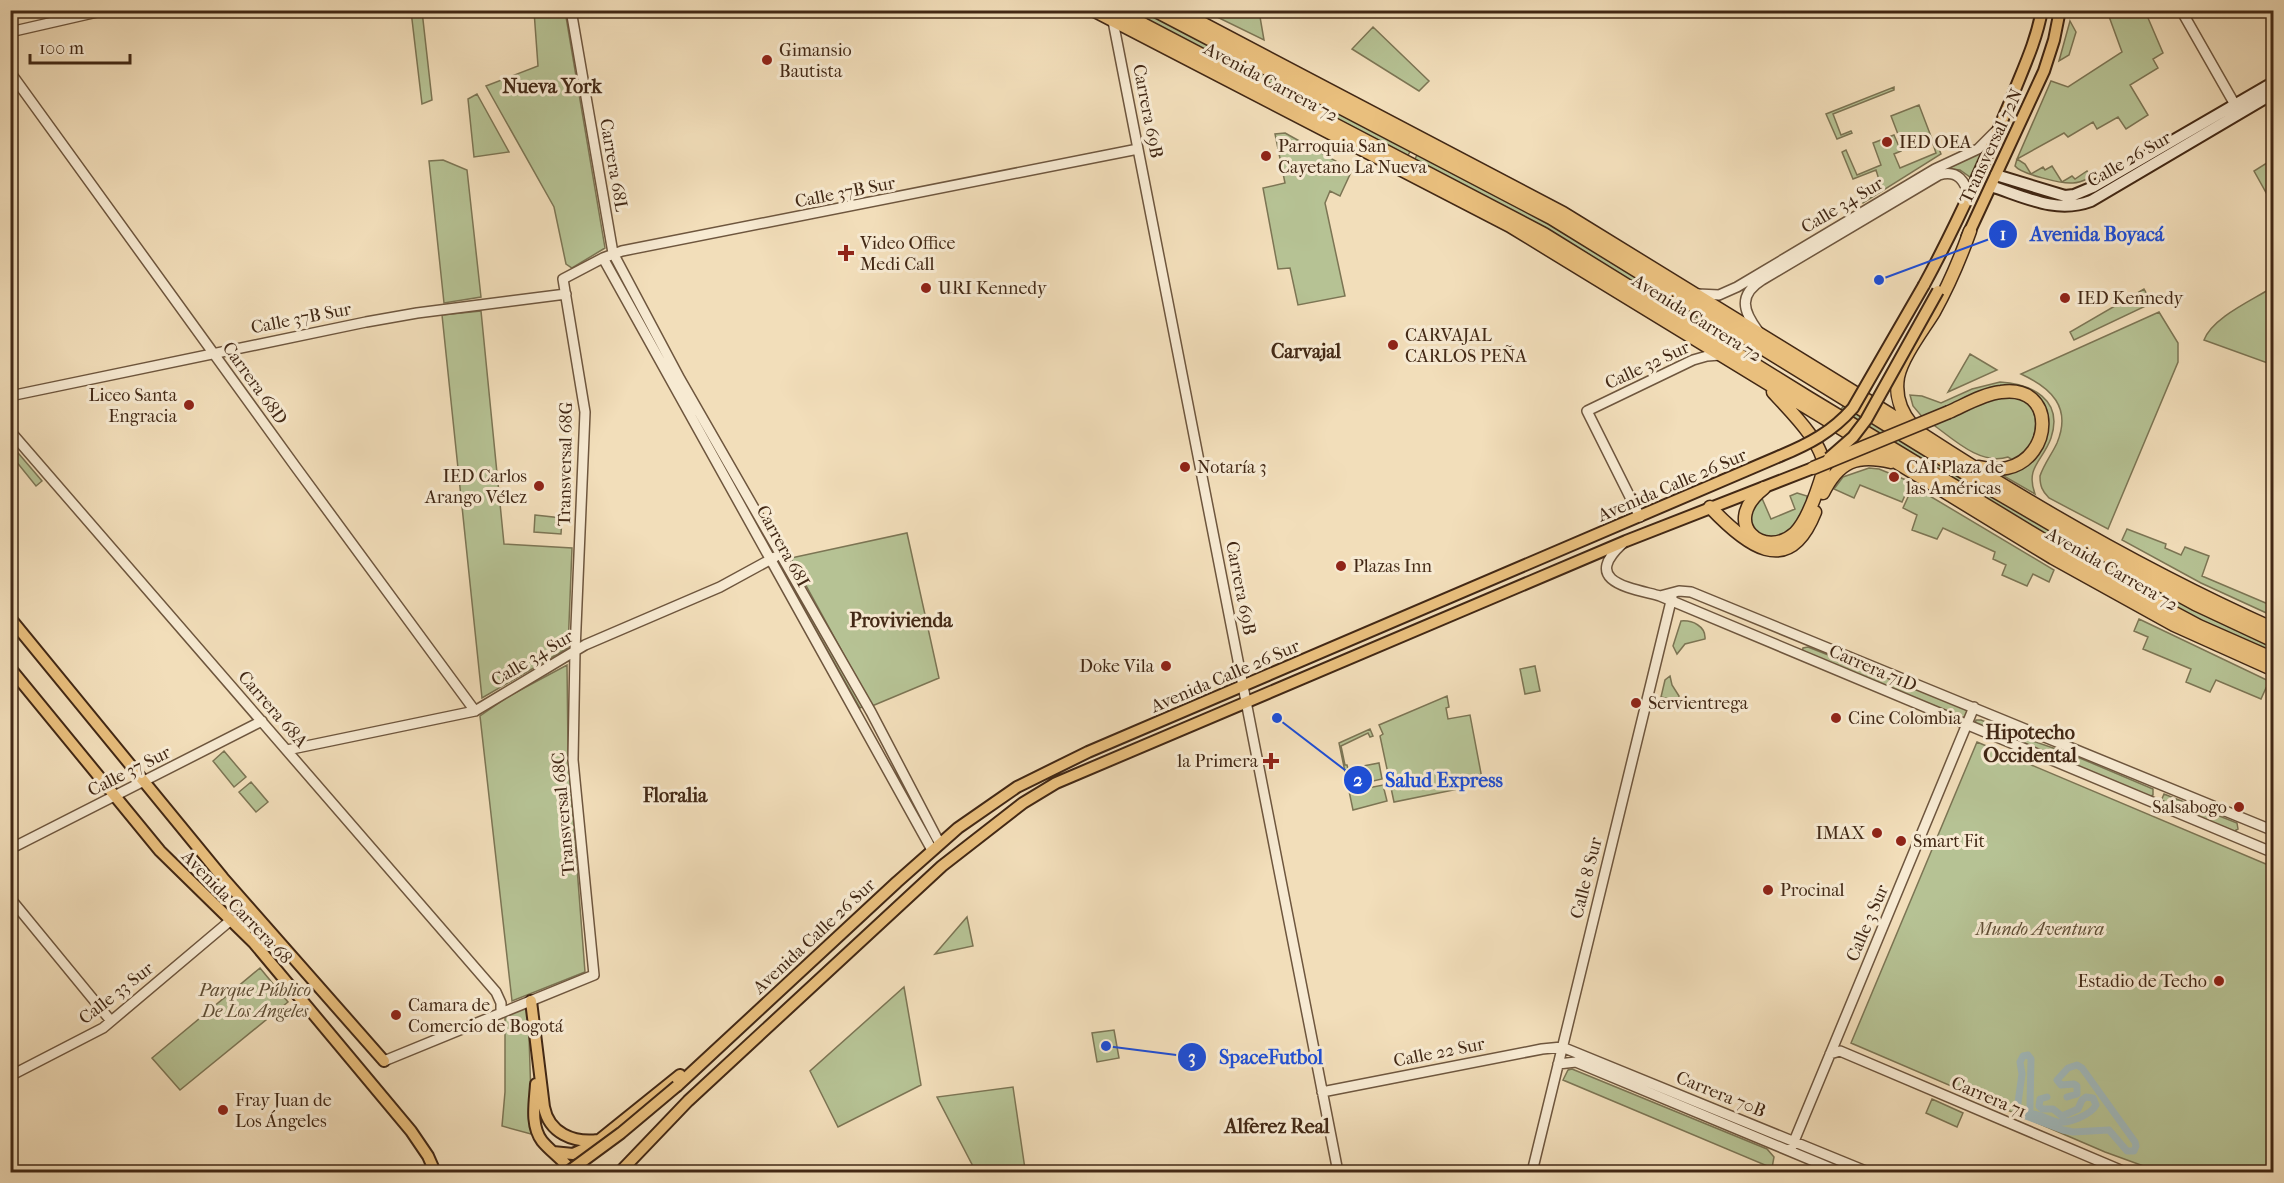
<svg xmlns="http://www.w3.org/2000/svg" width="2284" height="1183" font-family="'IM FELL French Canon',serif">
	<rect width="100%" height="100%" fill="#f2deba"/>
	<filter id="stains"><feTurbulence type="fractalNoise" baseFrequency=".00333" numOctaves="4"/><feColorMatrix values="0 0 0 0 .2 0 0 0 0 .09 0 0 0 0 .02 0 0 0 .5 -.17"/></filter>
	<radialGradient id="worn" r=".72"><stop offset=".6" stop-color="#630" stop-opacity="0"/><stop offset="1" stop-color="#630" stop-opacity=".3"/></radialGradient>
	<path fill="#b6c294" stroke="#7c7554" stroke-width="1.5" d="M411,11h11l10,89 -10,4z
		M534,11h31l40,237 -33,20 -6,-4 -12,-57 -68,-121 52,-20z
		M1127,11h16l269,137 -5,9z
		M1216,11h43l5,29 -47,-23z
		M2107,11h38l18,42 -10,6 5,9 -28,17 18,30 -22,14 -8,-12 -21,12 -4,-7 -25,15 -4,-4 -47,26 8,5 6,10 12,-7 2,3 7,-4 10,16 10,-6 3,3 12,-8 4,6c-6,3 -11,6 -18,6 -11,1 -52,-9 -58,-17l2,-7 34,-78 17,6 54,-35z
		M2070,21l6,11 -7,23 -10,6z
		M1373,27l56,54 -10,10 -67,-42z
		M1894,87v3l-61,24 8,21 10,-4 1,2 -15,6 -11,-25z
		M477,94l32,58 -35,5 -6,-58z
		M1919,105l13,34 -28,11 -13,-34z
		M1285,133l67,37 -12,26 -10,-5 -5,12 20,93 -47,9 -8,-37 -12,1 -15,-81 22,-5 -10,-49z
		M1894,135l7,16 -7,3 6,14 36,-15 -4,-12 3,-2 6,15 -78,49 -4,-10 21,-10 -4,-13 -23,9 -11,-27 4,-2 11,25 24,-10 -8,-22z
		M1983,148l-13,29 -10,-7 -18,-2z
		M1419,151l111,58 182,115 -36,-15 -106,-65 -156,-83z
		M2273,159v46l-19,-34z
		M443,160l24,10 14,127 -37,6 -15,-142z
		M2273,287v78l-69,-25c9,-23 49,-40 69,-53z
		M2144,289l8,14 -78,37 -4,-8z
		M481,311l23,233 68,4 -4,100 -86,50 -40,-383z
		M2159,312l19,31v19l-70,167 -59,-31c-7,-7 -9,-12 -9,-22 4,-12 12,-22 17,-33 15,-36 -6,-55 -36,-69z
		M1970,354l27,16 -49,22z
		M2000,382c31,2 64,17 51,56 -8,23 -26,29 -16,56l-33,-19 13,-4 32,-41 -25,-41 -98,30 -11,-13 -3,-11 12,1 19,7 31,-14z
		M2005,395l20,3 12,13 -1,29 -20,22 -8,-5c-28,9 -56,-19 -77,-34z
		M1845,403l242,146 -5,10 -243,-146z
		M13,447l29,34 -6,5 -25,-31v-6z
		M1869,468l10,1 32,13 -9,20 -42,-17 -6,13 -20,-9 9,-12z
		M1913,486l141,84 -5,12 -16,-8 -6,12 -25,-11 4,-10 -13,-6 2,-7 -52,-24 -6,11 -25,-9 5,-15 -14,-7z
		M1797,493l10,3v10l-18,28 -18,5 -17,-6 -5,-19 12,-18 10,23 24,-10 -5,-13z
		M535,515l27,3 -1,16 -27,-2z
		M2127,529l39,15 -1,4 16,7 4,-8 24,9 -7,20 66,28 5,-11v23l-72,-33 -79,-43z
		M907,533l32,145 -67,28 -81,-148z
		M2121,568l152,77v11l-158,-78z
		M787,571l77,135 -4,2 -76,-135z
		M2139,619l134,64v8l-7,-3 -5,11 -45,-19 -6,12 -24,-10 5,-13 -48,-20 5,-12 -14,-6z
		M1681,621c11,-1 25,5 24,18l-20,5 -8,10 -4,-8z
		M1808,647l43,17 16,4 99,41 2,2 -1,6 -3,2 -162,-67 1,-4z
		M567,665l1,85 17,222 -73,29 -32,-285 29,-20z
		M1535,666l5,25 -15,3 -5,-25z
		M1670,676l2,9 7,11 -1,5 -17,-4 4,-17z
		M1447,696l2,11 -3,1 2,11 22,-4 13,69 -89,18 -14,-66 3,-2 -4,-9z
		M1976,720h5l46,19 32,11 2,2 -1,6 -2,1 -83,-35z
		M1370,729l3,7 -3,1 -2,-4 -27,13 4,19h2l1,4 31,-6 3,16 -31,7 1,5 31,-6 4,16 -34,9 -14,-67z
		M1977,742l296,125v305h-113l-55,-20 -254,-109z
		M224,751l22,26 -12,10 -21,-26z
		M2075,756l78,33v6l-4,2 -79,-33 -1,-4z
		M251,782l17,20 -12,10 -17,-20z
		M2164,794l73,29 1,6 -5,3 -72,-31z
		M967,917l6,29 -38,8z
		M260,968l28,34 -108,88 -28,-32z
		M904,987l17,98 -83,42 -28,-56z
		M528,1005l3,92 -2,19 2,18 -29,-8 3,-34v-76z
		M1114,1030l5,28 -22,4 -5,-29z
		M1572,1069l195,80 7,8 -2,11 -209,-88 5,-10z
		M1013,1087l12,82 -20,3h-29l-39,-75z
		M1932,1099l31,14 -6,14 -31,-14z"/>
	<g fill="none" stroke-linecap="round" stroke-linejoin="round">
		<path stroke="#a1b9bb" stroke-width="7" d="M2047,1097l-7,2 -1,7 3,3h11l9,7 16,-7 4,-9 4,-3 7,1 3,7c-5,10 -28,19 -39,17 -8,-2 -16,-7 -24,-8l-3,-2v-7l1,-46 -3,-4 -5,1 -3,6 2,12 -5,36 6,5 40,15 10,2 36,-2 18,21h7l2,-5 -1,-4 -53,-74 -5,-3 -9,3 -11,12 4,5 13,-1 3,2v8l-10,3"/>
		<defs>
			<path id="tertiary" d="M571,10l42,243 67,126 191,333 69,132
				M2181,10l57,100
				M1112,16l226,1156
				M10,32l96,-22
				M10,72l285,394 180,245
				M603,258l329,592
				M1698,294l21,1 18,-8 198,-118 43,-20 17,-17
				M1758,331c-15,-20 -20,-36 4,-51l177,-105c19,-6 27,7 30,23
				M10,396l356,-74 51,-9 149,-19
				M10,431l486,561 5,11v10
				M1640,517l-53,-106 106,-51 14,-4 13,-1
				M1622,544c-41,38 9,44 38,52l614,257
				M1660,596l19,-5 12,1 583,239
				M287,750l188,-39 110,-66 135,-58 55,-30
				M10,849l252,-128
				M10,898l101,123
				M1830,1054l10,-3 285,121
				M384,1061l210,-86 -21,-215 2,-109 10,-239 -22,-133 40,-21 19,-7 516,-102
				M1558,1064l18,-2 264,110
				M10,1076l93,-48 128,-108
				M1322,1092l220,-43 20,-2 306,125
				M1790,1151l184,-444
				M1532,1172l140,-575"/>
			<path id="secondary" d="M1996,175l69,21 9,-1 19,-8 181,-105
				M1991,186c34,11 65,28 100,15l183,-108"/>
			<path id="primary" d="M1967,237l77,-166 10,-31 6,-30
				M1924,285c32,-59 60,-121 86,-183 12,-31 26,-59 32,-92
				M10,618l213,260 161,183
				M10,668l150,183 94,92 157,188 17,25 7,16
				M531,1001l13,106c5,26 29,36 54,33
				M536,1084c-1,18 -6,41 6,57 9,11 22,19 30,31
				M677,1086l220,-204 61,-54 59,-41 71,-35 692,-296
				M553,1152l20,2 20,-9 87,-70
				M620,1172l68,-71 254,-235 81,-63 33,-20 570,-242 187,-73"/>
			<path id="trunk" d="M1093,10l417,216 543,332 121,67 100,45
				M1116,10l428,224 265,164 276,167 114,61 75,33
				M1154,10l397,208 433,267 101,59 110,60 79,37
				M1177,10l386,203 359,221c112,73 229,140 352,195
				M1949,412c16,-7 34,-18 52,-20 56,-8 52,66 6,76 -10,2 -19,1 -28,-1
				M1912,425c-11,-13 -17,-30 -14,-48 4,-20 25,-47 36,-65 15,-27 26,-53 36,-81
				M1764,488c-45,35 0,73 31,45 13,-13 24,-47 29,-64 1,-25 -35,-59 -51,-77
				M1823,493c16,-32 34,-39 68,-31
				M1710,507c35,37 78,73 105,5"/>
		</defs>
		<use href="#tertiary" stroke="#6e563e" stroke-width="12"/>
		<use href="#secondary" stroke="#422815" stroke-width="14"/>
		<use href="#primary" stroke="#422815" stroke-width="14"/>
		<use href="#trunk" stroke="#422815" stroke-width="15"/>
		<use href="#tertiary" stroke="#f7ead2" stroke-width="9"/>
		<use href="#secondary" stroke="#f7ead2" stroke-width="10"/>
		<use href="#primary" stroke="#e9bf7d" stroke-width="10"/>
		<use href="#trunk" stroke="#e9bf7d" stroke-width="12"/>
		<defs>
			<path id="primary-bridge" d="M1780,456c29,-12 52,-24 73,-48l71,-123
				M1829,458l24,-21 13,-17 72,-129
				M568,1172l53,-39 56,-47"/>
			<path id="trunk-bridge" d="M1813,468l136,-56"/>
		</defs>
		<use href="#primary-bridge" stroke="#422815" stroke-width="14" stroke-linecap="butt"/>
		<use href="#trunk-bridge" stroke="#422815" stroke-width="15" stroke-linecap="butt"/>
		<use href="#primary-bridge" stroke="#e9bf7d" stroke-width="10"/>
		<use href="#trunk-bridge" stroke="#e9bf7d" stroke-width="12"/>
	</g>
	<g fill="#8f2418" stroke="#f7ead2" stroke-width="2">
		<circle cx="767" cy="60" r="6"/>
		<circle cx="1887" cy="142" r="6"/>
		<circle cx="1266" cy="156" r="6"/>
		<path d="M843 244h6v6h6v6h-6v6h-6v-6h-6v-6h6z"/>
		<circle cx="926" cy="288" r="6"/>
		<circle cx="2065" cy="298" r="6"/>
		<circle cx="1393" cy="345" r="6"/>
		<circle cx="189" cy="405" r="6"/>
		<circle cx="1185" cy="467" r="6"/>
		<circle cx="1894" cy="477" r="6"/>
		<circle cx="539" cy="486" r="6"/>
		<circle cx="1341" cy="566" r="6"/>
		<circle cx="1166" cy="666" r="6"/>
		<circle cx="1636" cy="703" r="6"/>
		<circle cx="1836" cy="718" r="6"/>
		<path d="M1268 752h6v6h6v6h-6v6h-6v-6h-6v-6h6z"/>
		<circle cx="2239" cy="807" r="6"/>
		<circle cx="1877" cy="833" r="6"/>
		<circle cx="1901" cy="841" r="6"/>
		<circle cx="1768" cy="890" r="6"/>
		<circle cx="2219" cy="981" r="6"/>
		<circle cx="396" cy="1015" r="6"/>
		<circle cx="223" cy="1110" r="6"/>
	</g>
	<g text-anchor="middle" stroke-width="6" stroke-linejoin="round" paint-order="stroke">
		<g font-size="18" fill="#422815" stroke="#f7ead2" text-anchor="start">
			<text x="779" y="56">Gimansio<tspan x="779" dy="21">Bautista</tspan></text>
			<text x="1899" y="148">IED OEA</text>
			<text x="1278" y="152">Parroquia San<tspan x="1278" dy="21">Cayetano La Nueva</tspan></text>
			<text x="860" y="249">Video Office<tspan x="860" dy="21">Medi Call</tspan></text>
			<text x="938" y="294">URI Kennedy</text>
			<text x="2077" y="304">IED Kennedy</text>
			<text x="1405" y="341">CARVAJAL<tspan x="1405" dy="21">CARLOS PEÑA</tspan></text>
			<text x="177" y="401" text-anchor="end">Liceo Santa<tspan x="177" dy="21">Engracia</tspan></text>
			<text x="1197" y="473">Notaría 3</text>
			<text x="1906" y="473">CAI Plaza de<tspan x="1906" dy="21">las Américas</tspan></text>
			<text x="527" y="482" text-anchor="end">IED Carlos<tspan x="527" dy="21">Arango Vélez</tspan></text>
			<text x="1353" y="572">Plazas Inn</text>
			<text x="1154" y="672" text-anchor="end">Doke Vila</text>
			<text x="1648" y="709">Servientrega</text>
			<text x="1848" y="724">Cine Colombia</text>
			<text x="1258" y="767" text-anchor="end">la Primera</text>
			<text x="2227" y="813" text-anchor="end">Salsabogo</text>
			<text x="1865" y="839" text-anchor="end">IMAX</text>
			<text x="1913" y="847">Smart Fit</text>
			<text x="1780" y="896">Procinal</text>
			<text x="2207" y="987" text-anchor="end">Estadio de Techo</text>
			<text x="408" y="1011">Camara de<tspan x="408" dy="21">Comercio de Bogotá</tspan></text>
			<text x="235" y="1106">Fray Juan de<tspan x="235" dy="21">Los Ángeles</tspan></text>
		</g>
		<g font-size="18" fill="#422815" stroke="#f7ead2">
			<text transform="translate(1271 82) rotate(28)" y="6">Avenida Carrera 72</text>
			<text transform="translate(1148 111) rotate(79)" y="6">Carrera 69B</text>
			<text transform="translate(1991 146) rotate(-65)" y="6">Transversal 72N</text>
			<text transform="translate(2129 159) rotate(-30)" y="6">Calle 26 Sur</text>
			<text transform="translate(614 165) rotate(80)" y="6">Carrera 68L</text>
			<text transform="translate(845 192) rotate(-11)" y="6">Calle 37B Sur</text>
			<text transform="translate(1842 205) rotate(-31)" y="6">Calle 34 Sur</text>
			<text transform="translate(301 318) rotate(-11)" y="6">Calle 37B Sur</text>
			<text transform="translate(1697 318) rotate(32)" y="6">Avenida Carrera 72</text>
			<text transform="translate(1647 365) rotate(-25)" y="6">Calle 32 Sur</text>
			<text transform="translate(255 383) rotate(54)" y="6">Carrera 68D</text>
			<text transform="translate(565 464) rotate(-89)" y="6">Transversal 68G</text>
			<text transform="translate(1672 485) rotate(-23)" y="6">Avenida Calle 26 Sur</text>
			<text transform="translate(783 546) rotate(61)" y="6">Carrera 68I</text>
			<text transform="translate(2112 569) rotate(30)" y="6">Avenida Carrera 72</text>
			<text transform="translate(1241 588) rotate(79)" y="6">Carrera 69B</text>
			<text transform="translate(532 658) rotate(-31)" y="6">Calle 34 Sur</text>
			<text transform="translate(1873 668) rotate(23)" y="6">Carrera 71D</text>
			<text transform="translate(1225 676) rotate(-23)" y="6">Avenida Calle 26 Sur</text>
			<text transform="translate(273 709) rotate(49)" y="6">Carrera 68A</text>
			<text transform="translate(129 771) rotate(-27)" y="6">Calle 37 Sur</text>
			<text transform="translate(563 814) rotate(-95)" y="6">Transversal 68C</text>
			<text transform="translate(1586 878) rotate(-76)" y="6">Calle 8 Sur</text>
			<text transform="translate(237 907) rotate(46)" y="6">Avenida Carrera 68</text>
			<text transform="translate(1867 923) rotate(-67)" y="6">Calle 3 Sur</text>
			<text transform="translate(814 936) rotate(-43)" y="6">Avenida Calle 26 Sur</text>
			<text transform="translate(116 993) rotate(-38)" y="6">Calle 33 Sur</text>
			<text transform="translate(1439 1052) rotate(-11)" y="6">Calle 22 Sur</text>
			<text transform="translate(1721 1094) rotate(22)" y="6">Carrera 70B</text>
			<text transform="translate(1989 1097) rotate(23)" y="6">Carrera 71</text>
		</g>
		<g font-size="18" font-style="italic" fill="#5f4e35" stroke="#f7ead2">
			<text x="2040" y="935">Mundo Aventura</text>
			<text x="255" y="996">Parque Público<tspan x="255" dy="21">De Los Angeles</tspan></text>
		</g>
		<g font-size="20" font-weight="bold" fill="#422815" stroke="#f7ead2">
			<text x="552" y="93">Nueva York</text>
			<text x="1306" y="358">Carvajal</text>
			<text x="901" y="627">Provivienda</text>
			<text x="2030" y="739">Hipotecho<tspan x="2030" dy="23">Occidental</tspan></text>
			<text x="675" y="802">Floralia</text>
			<text x="1277" y="1133">Alferez Real</text>
		</g>
	</g>
	<path fill="none" stroke="#1d4ed8" stroke-width="2" d="M1879 280L2003 234M1277 718L1358 780M1106 1046L1192 1057"/>
	<g fill="#1d4ed8" stroke="#f7ead2" stroke-width="2">
		<circle cx="1879" cy="280" r="6"/>
		<circle cx="1277" cy="718" r="6"/>
		<circle cx="1106" cy="1046" r="6"/>
		<circle cx="2003" cy="234" r="15"/>
		<circle cx="1358" cy="780" r="15"/>
		<circle cx="1192" cy="1057" r="15"/>
	</g>
	<g font-size="18" text-anchor="middle" font-weight="bold" fill="#fff">
		<text x="2003" y="240">1</text>
		<text x="1358" y="786">2</text>
		<text x="1192" y="1063">3</text>
	</g>
	<g font-size="20" text-anchor="middle" font-weight="bold" fill="#1d4ed8" stroke="#f7ead2" stroke-width="6" stroke-linejoin="round" paint-order="stroke">
		<text x="2097" y="241">Avenida Boyacá</text>
		<text x="1444" y="787">Salud Express</text>
		<text x="1271" y="1064">SpaceFutbol</text>
	</g>
	<rect width="2284" height="1183" fill="none" stroke="#f2deba" stroke-width="36"/>
	<rect x="12" y="12" width="2260" height="1159" fill="none" stroke="#422815" stroke-width="3"/>
	<rect x="18" y="18" width="2248" height="1147" fill="none" stroke="#422815" stroke-width="1.5"/>
	<path d="M30 54v9h100v-9" fill="none" stroke="#422815" stroke-width="3"/>
	<text x="39" y="54" font-size="18" fill="#422815" stroke="#f7ead2" stroke-width="4.5" paint-order="stroke">100 m</text>
	<rect width="100%" height="100%" filter="url(#stains)"/>
	<rect width="100%" height="100%" fill="url(#worn)"/>
</svg>
